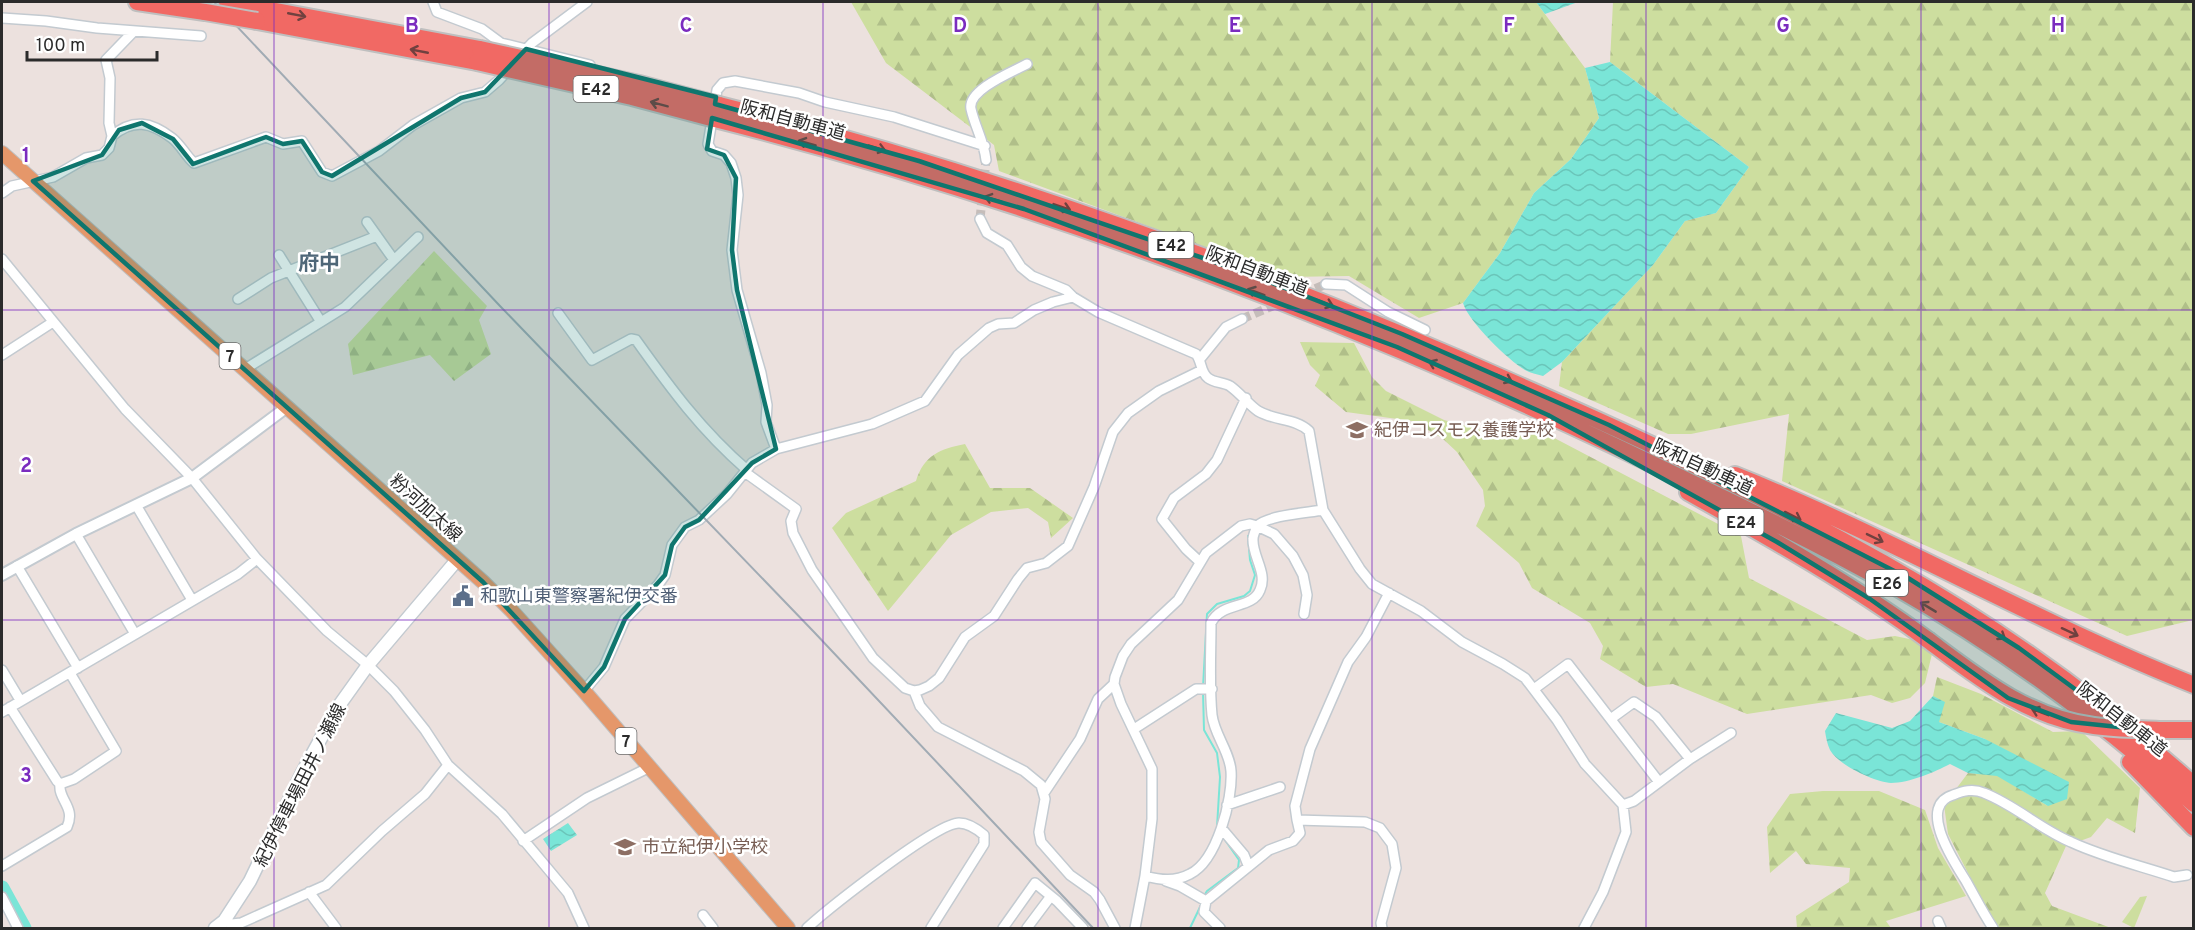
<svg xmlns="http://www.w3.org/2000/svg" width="2195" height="930" font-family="Overpass,'Noto Sans JP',sans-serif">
	<defs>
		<pattern id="forest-firs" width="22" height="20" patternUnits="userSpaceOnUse" patternTransform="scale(1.5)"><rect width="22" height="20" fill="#cdde9f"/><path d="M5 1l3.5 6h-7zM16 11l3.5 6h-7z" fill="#b0bf89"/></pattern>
		<pattern id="water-waves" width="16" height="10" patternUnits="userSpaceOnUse" patternTransform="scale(1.5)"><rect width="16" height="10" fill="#7ae5d7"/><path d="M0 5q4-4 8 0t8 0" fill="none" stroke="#6ac5b9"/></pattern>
	</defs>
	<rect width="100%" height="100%" fill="#ece1de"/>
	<path fill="#cdde9f" d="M2147,896l-13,32 -12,-6 18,-25z"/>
	<path fill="url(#forest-firs)" d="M851,2h685l49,66 14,50 -28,41 -37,34 -34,60 -37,50 -44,15 -70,-42 -63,1 -287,-106 -5,-26 -108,-82z
		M1613,2h580v618l-66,16 -345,-155 7,-67 -98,20h-23l-109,-48 3,-24 91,-97 32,-44 31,-8 33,-46 -139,-105z
		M434,251l53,55 -8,14 12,34 -37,27 -24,-26 -77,20 -5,-31z
		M1300,342l54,1 18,34 14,14 58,29 66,18 31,-7 200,105 8,42 118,62 28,-4 24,5 13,13 -7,29 -15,15 -18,5 -21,-8 -124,19 -74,-30 -27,3 -46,-28 3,-13 -13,-23 -58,-35 -13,-25 -43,-37 9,-20 -2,-16 -26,-38 -15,-14 -30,-17 -66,-9 -31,-26 5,-11 -10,-10z
		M965,444l25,44h40l43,30 -22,20 -3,-16 -20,-14 -37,4 -40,23 -63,76 -56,-83 14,-15 70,-32c8,-26 24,-32 49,-37z
		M1937,677l44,17 72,38 28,-1 59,57 -5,45 -28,-15 -16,19 -25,9 -21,47 7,13 59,22h-115l-48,-94 -4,-29 24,-32 29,2 51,31 -63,-67 -46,-17 -6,-26z
		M1823,791h56l46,19 13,38 28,48 -80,25 5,7h-94l-1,-12 53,-34 1,-14 -44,-4 -10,-13 -26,22 -3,-46 23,-33z"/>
	<path fill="url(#water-waves)" d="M1536,2h42l-33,12z
		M1610,62l139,105 -33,46 -31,8 -32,44 -91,97 -19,14c-6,-2 -13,-3 -18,-6 -17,-10 -57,-49 -62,-67l37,-50 34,-60 37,-34 28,-41 -14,-50z
		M1933,696l12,6 -6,20 46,17 84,43 -2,17 -19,7 -51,-30 -29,-3 -18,-9c-15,8 -41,19 -59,19 -16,-1 -53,-18 -61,-33 -3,-6 -4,-13 -5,-19l11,-18 56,15 18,-7z
		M568,823l9,12 -26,16 -8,-12z"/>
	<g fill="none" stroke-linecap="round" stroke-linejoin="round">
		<path stroke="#7ae5d7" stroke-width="2" d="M1203,687l4,-73 10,-10 27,-8 6,-5 5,-16 -5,-15 -2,-24
			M1203,692l1,38 13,23 3,24 -3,50
			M1204,896l3,-5 31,-23 1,-8 -16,-23
			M1190,928l11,-23"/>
		<path stroke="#7ae5d7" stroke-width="15" d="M2,888l22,40"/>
		<path stroke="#c5bdba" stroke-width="9" stroke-dasharray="9 4.5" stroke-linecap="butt" d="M980,219l6,-59
			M1303,294l23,-10
			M1242,319l40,-17"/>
		<defs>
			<path id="minor" d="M433,2l4,10 45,17 19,14 89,22
				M2,18l44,3 51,7 104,8
				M518,58l14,-15 55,-41
				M112,136c21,-18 39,-14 60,2 9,7 14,18 22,25l72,-26 17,7 19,-3 20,31 10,4 47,-25 34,-26 48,-27 24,-6 14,-12 10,-11
				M986,160c-2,-19 -11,-33 -15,-51 -4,-19 41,-37 56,-45
				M2,193l10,-7 41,-9 33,-19 16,-3 7,-7 3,-12 -3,-13 1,-45 -4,-18 28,-29
				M980,219l7,14 20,12 14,22 11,9 34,14 7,7 25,15 98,42c6,7 4,18 12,24 6,5 16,4 22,8 10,7 18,18 28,25 17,10 37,7 51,20l14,79 37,59 12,15 49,27 41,31 41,22 22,14 32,42 28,44 38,41 3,27 -23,60 -19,36
				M367,222l27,38
				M279,255l42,67
				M2,259l123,150 67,69 65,81 70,72 41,34 26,26 31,39 23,35 54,49 66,79 16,35
				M1326,284l20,1 42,27 37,18
				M238,299l33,-21 106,-42
				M558,313l34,47 39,-21 5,1c35,49 65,90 111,130
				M2,355l51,-33
				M1200,359l26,-32 16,-8
				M245,369l100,-62 73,-70
				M776,449l-10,-27 1,-17 -6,-32 -24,-83 -5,-40 6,-55 -2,-17 -5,-15 -7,-8 -12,-4 -4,-7 9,-54 6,-7 12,-2 64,12 26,9 69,15 91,29
				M746,473l50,36 -5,12 2,12 19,37 61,88 32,30 9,3 6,-1 9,-4 10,-8 26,-41 29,-21 24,-37 9,-11 19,-5 22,-17 26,-59 19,-55 15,-19 31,-22 43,-21
				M136,505l56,95
				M76,534l59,100
				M1200,562l-14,-13 -24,-30 12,-21 32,-24 11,-14 29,-62
				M17,566l61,102
				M2,670l18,30
				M1534,689l34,-25 91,118
				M584,691l20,-24 21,-48 33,-34 7,-10 7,-30 13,-18 14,-7 28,-26 25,-31 24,-14 96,-25 53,-23 33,-46 31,-27 9,-4 16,-1 20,-13 19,-8 20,-5
				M914,691l6,15 18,21 86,44 17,14 4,14 -6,33 2,10 29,33 24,17 6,8 15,28
				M2,712l236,-138 19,-15
				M1612,718l22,-16 22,15 34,42
				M1134,729l62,-40h16
				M60,784l14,-5 42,-28 -46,-78
				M1044,793l36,-54 18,-40 16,-15
				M1227,805l53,-18
				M1623,805l11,-4 56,-42 41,-26
				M1222,829l22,26 4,10
				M523,841l64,-43 61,-30
				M2,866l65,-39c9,-20 -9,-27 -7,-43l-3,-3 -47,-74
				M1145,876c15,4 30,6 45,-2 27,-13 43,-75 41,-103 -1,-19 -17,-37 -19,-56 -3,-30 -1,-62 -1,-92 11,-22 41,-13 49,-33 8,-17 -8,-34 -7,-51 0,-4 3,-10 4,-13l17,8 19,22 10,19 4,20 -3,19
				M1166,881l14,5 26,15 63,-51 24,-9 7,-8 -3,-13
				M309,892l27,36
				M2,897l16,31
				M1206,901l-2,11 16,16
				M703,915l10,13
				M224,921l8,3 9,-1 85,-38 56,-54 43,-37 23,-29
				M1938,921l3,7
				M807,928c21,-19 129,-105 152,-105 10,0 18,6 25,12v9l-53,84
				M1003,928l32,-45 22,18 26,27
				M1027,928l24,-32
				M1135,928l10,-52 7,-57v-50l-31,-65 -7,-20 1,-7 8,-21 8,-12 47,-44 28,-47 35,-27 9,-2 7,2c12,-11 49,-13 66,-16
				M1382,928l-1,-5 15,-55 -4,-24 -12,-16 -15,-6 -68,-2 -2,-14 15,-57 38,-87 18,-25 23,-44
				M1993,928c-10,-15 -18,-31 -27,-47 -11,-18 -50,-75 -13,-86 10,-4 20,-7 31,-2 31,12 56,36 87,49 32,15 70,24 103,35l13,-2"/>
			<path id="tertiary" d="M2,575l74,-41 116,-56 95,-71"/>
			<path id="secondary" d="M215,928l9,-7 26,-40 52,-108 36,-66 30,-42 89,-105"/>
			<path id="primary" d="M2,153l481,429 28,28 73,81 204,237"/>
			<path id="motorway" d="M137,2l68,10
				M227,2l253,47
				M257,21l220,41
				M719,105c279,70 551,169 813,286 148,65 296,135 432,220 82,51 158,110 230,174
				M715,119c313,79 615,192 906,330 92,44 184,87 273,137 107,61 208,135 300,218
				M1735,475c156,62 302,148 459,210
				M1688,492c82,46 164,92 240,148
				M2159,730h35
				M2130,762l64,66"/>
		</defs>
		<use href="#minor" stroke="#c3cad0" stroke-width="12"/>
		<use href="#tertiary" stroke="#c3cad0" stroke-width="14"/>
		<use href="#secondary" stroke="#c3cad0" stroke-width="15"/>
		<use href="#primary" stroke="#bfbfbf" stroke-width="16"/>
		<use href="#motorway" stroke="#bfbfbf" stroke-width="20"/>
		<use href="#minor" stroke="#fff" stroke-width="9"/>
		<use href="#tertiary" stroke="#fff" stroke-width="10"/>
		<use href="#secondary" stroke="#fff" stroke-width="12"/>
		<use href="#primary" stroke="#e5976a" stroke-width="14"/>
		<use href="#motorway" stroke="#f16964" stroke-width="16"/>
		<path stroke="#a1abb4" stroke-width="2" d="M214,2l286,304 314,326 279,296"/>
		<defs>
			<path id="motorway-bridge" d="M205,12l52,9
				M480,49l159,35 80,21
				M477,62l155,35 83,22
				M1928,640c51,38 100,78 166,86 22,3 44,3 65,4"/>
		</defs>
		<use href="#motorway-bridge" stroke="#bfbfbf" stroke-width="20" stroke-linecap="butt"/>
		<use href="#motorway-bridge" stroke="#f16964" stroke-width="16"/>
	</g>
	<defs><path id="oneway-shaft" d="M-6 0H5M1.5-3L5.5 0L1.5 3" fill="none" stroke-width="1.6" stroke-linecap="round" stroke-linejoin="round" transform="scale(1.5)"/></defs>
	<g stroke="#70413f">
		<use href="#oneway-shaft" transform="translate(297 15) rotate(11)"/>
		<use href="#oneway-shaft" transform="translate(419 51) rotate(-169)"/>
		<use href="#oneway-shaft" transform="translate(659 104) rotate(-165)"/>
		<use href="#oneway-shaft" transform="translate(807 143) rotate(-164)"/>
		<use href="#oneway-shaft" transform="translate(877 148) rotate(17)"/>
		<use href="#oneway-shaft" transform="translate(993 199) rotate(-163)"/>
		<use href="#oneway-shaft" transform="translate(1062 207) rotate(19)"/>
		<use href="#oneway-shaft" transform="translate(1256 292) rotate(-159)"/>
		<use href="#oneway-shaft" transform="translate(1325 303) rotate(21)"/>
		<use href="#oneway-shaft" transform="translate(1437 365) rotate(-157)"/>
		<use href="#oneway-shaft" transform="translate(1504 378) rotate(24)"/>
		<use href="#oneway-shaft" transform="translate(1793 516) rotate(27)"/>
		<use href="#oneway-shaft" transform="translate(1875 538) rotate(26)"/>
		<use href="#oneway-shaft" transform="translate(1928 607) rotate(-149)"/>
		<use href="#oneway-shaft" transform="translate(2070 632) rotate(25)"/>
		<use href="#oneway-shaft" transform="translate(1998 634) rotate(34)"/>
		<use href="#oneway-shaft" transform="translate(2040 712) rotate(-159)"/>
	</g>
	<path fill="#0f766e" fill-opacity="0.2" stroke="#0f766e" stroke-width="4.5" stroke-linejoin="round" d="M526,49l190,48 -1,7 204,57 325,111 158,62 207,91 299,153 111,70 109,80 -57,-6 -63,-24 -138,-99 -93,-57 -229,-127 -151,-68 -373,-138 -312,-91 -5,31 17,6 12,23 -4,72 5,40 39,159 -24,14 -53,57 -14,7 -13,18 -7,30 -40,44 -21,48 -20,24 -101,-109 -450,-401 69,-26 17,-25 23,-7 31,16 20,25 73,-27 17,7 19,-3 20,31 10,4 129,-78 24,-6z"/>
	<path fill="none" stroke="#7b2cbf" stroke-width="1.5" stroke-opacity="0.55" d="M274,2v926M549,2v926M823,2v926M1098,2v926M1372,2v926M1646,2v926M1921,2v926M2,310h2192M2,620h2192"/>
	<defs>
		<symbol id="school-bare" viewBox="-9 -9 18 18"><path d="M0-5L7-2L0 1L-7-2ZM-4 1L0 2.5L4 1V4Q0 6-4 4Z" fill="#8d6e63" stroke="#fff" stroke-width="2.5" paint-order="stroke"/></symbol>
		<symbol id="civic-bare" viewBox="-9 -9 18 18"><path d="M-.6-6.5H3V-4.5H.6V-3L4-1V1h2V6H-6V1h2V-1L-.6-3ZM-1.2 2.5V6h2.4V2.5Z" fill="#5c6f8a" stroke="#fff" stroke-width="2.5" paint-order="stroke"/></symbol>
	</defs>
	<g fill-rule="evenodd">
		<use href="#school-bare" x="1342" y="415" width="30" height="30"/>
		<use href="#civic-bare" x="448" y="581" width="30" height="30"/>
		<use href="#school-bare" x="610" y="832" width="30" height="30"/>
	</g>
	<g text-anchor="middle" stroke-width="5" stroke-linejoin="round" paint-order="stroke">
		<g fill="#fff" stroke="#6b6b6b" stroke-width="1.5">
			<rect x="573.5" y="76" width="45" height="26" rx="4.5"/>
			<rect x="1148.5" y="232" width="45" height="26" rx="4.5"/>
			<rect x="219.5" y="343" width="21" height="26" rx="4.5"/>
			<rect x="1718.5" y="509" width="45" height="26" rx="4.5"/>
			<rect x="1866" y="570" width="42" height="26" rx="4.5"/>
			<rect x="615.5" y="728" width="21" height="26" rx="4.5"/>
		</g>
		<g font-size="16" font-weight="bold" fill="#2b2b2b">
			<text x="596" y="95">E42</text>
			<text x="1171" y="251">E42</text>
			<text x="230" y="362">7</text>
			<text x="1741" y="528">E24</text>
			<text x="1887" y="589">E26</text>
			<text x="626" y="747">7</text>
		</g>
		<g font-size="18" fill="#2b2b2b" stroke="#fff">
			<text transform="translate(793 120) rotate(15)" y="6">阪和自動車道</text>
			<text transform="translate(1257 271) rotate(21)" y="6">阪和自動車道</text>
			<text transform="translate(1703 467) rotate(25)" y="6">阪和自動車道</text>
			<text transform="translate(426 508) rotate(42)" y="6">粉河加太線</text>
			<text transform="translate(2122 719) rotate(38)" y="6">阪和自動車道</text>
			<text transform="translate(300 785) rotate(-63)" y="6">紀伊停車場田井ノ瀬線</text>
		</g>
		<g font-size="18" fill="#785e54" stroke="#fff" text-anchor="start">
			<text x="1374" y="436">紀伊コスモス養護学校</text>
			<text x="642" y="853">市立紀伊小学校</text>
		</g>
		<g font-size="18" fill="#4e5e75" stroke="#fff" text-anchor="start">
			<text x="480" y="602">和歌山東警察署紀伊交番</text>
		</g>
		<g font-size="21" font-weight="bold" fill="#4f6778" stroke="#fff">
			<text x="319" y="270">府中</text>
		</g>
	</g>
	<g font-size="20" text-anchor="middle" font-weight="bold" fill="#7b2cbf" stroke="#fff" stroke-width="5" stroke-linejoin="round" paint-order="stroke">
		<text x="412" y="32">B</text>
		<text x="686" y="32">C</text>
		<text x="960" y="32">D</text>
		<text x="1235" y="32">E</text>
		<text x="1509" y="32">F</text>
		<text x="1783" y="32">G</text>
		<text x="2058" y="32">H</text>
		<text x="26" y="162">1</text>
		<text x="26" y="472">2</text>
		<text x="26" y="782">3</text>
	</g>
	<rect width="2195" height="930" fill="none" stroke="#2b2b2b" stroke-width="6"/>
	<path d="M27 51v9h130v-9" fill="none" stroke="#2b2b2b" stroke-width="3"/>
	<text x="36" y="51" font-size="18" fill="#2b2b2b" stroke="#ffffff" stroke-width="4.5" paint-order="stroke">100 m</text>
</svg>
